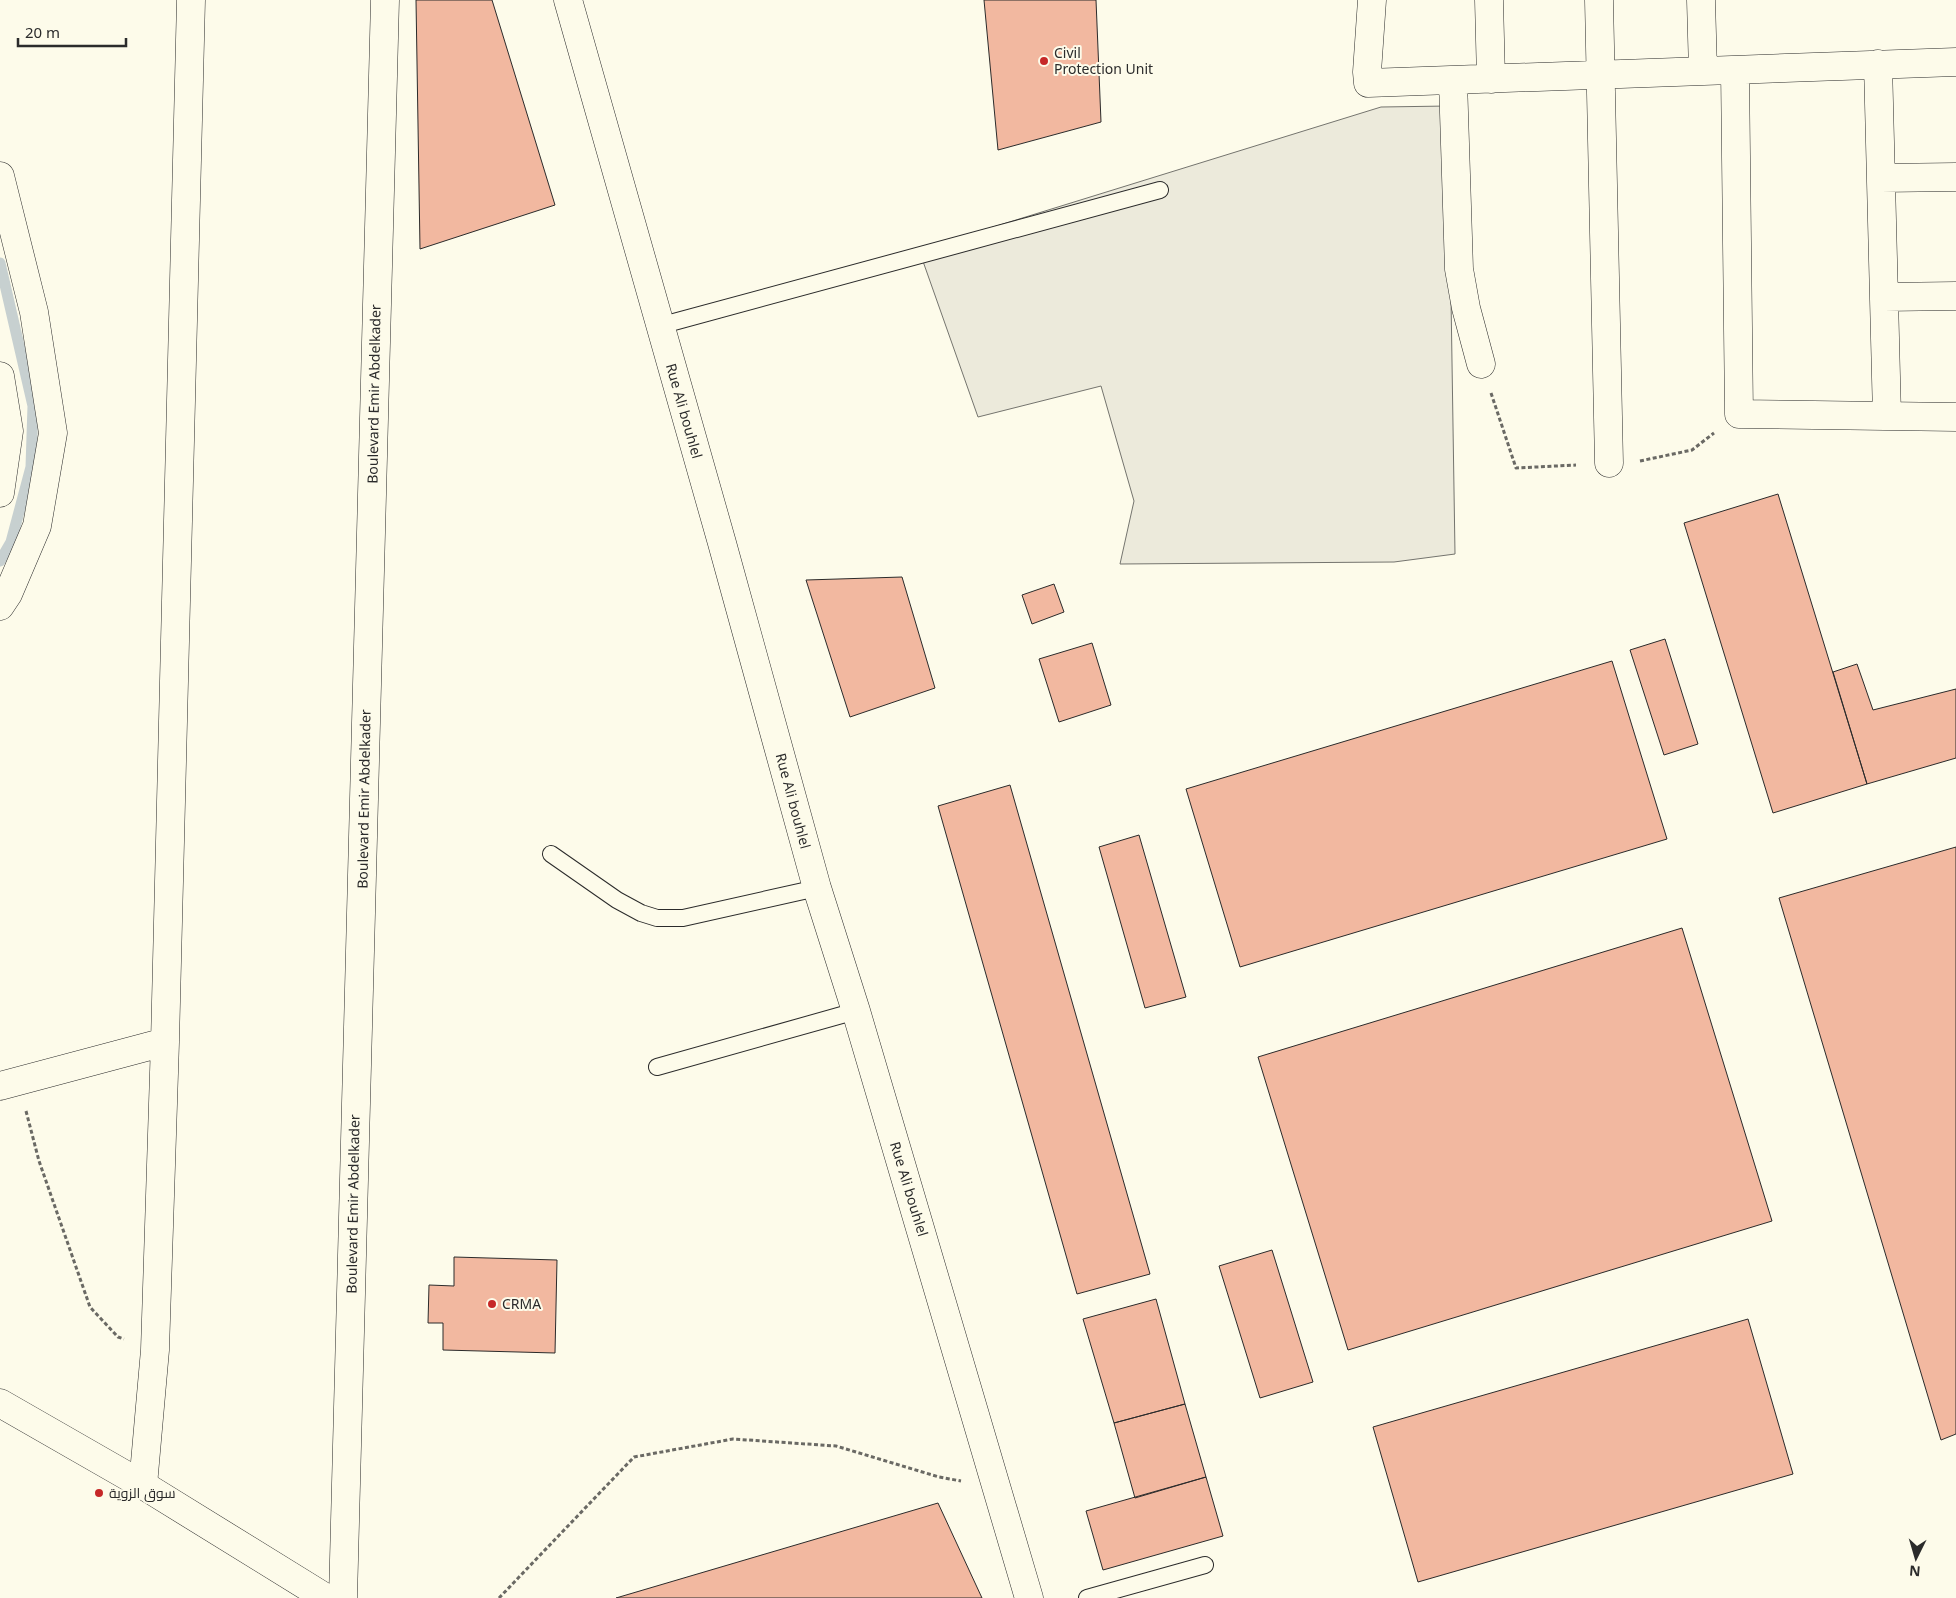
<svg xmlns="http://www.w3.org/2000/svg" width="1956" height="1598" font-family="'Noto Sans',Cairo,sans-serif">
	<rect width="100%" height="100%" fill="#fdfbea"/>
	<path fill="#eceadb" stroke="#74746e" d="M1448,106l7,448 -61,8 -274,2 14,-63 -33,-115 -123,31 -59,-167 462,-143z"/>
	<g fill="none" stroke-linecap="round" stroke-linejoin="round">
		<path stroke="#c7d0d0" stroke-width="11" d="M0,263l33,143 -2,61 -20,75 -11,19"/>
	</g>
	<path fill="#f2b8a0" stroke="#2b2b2b" d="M416,0h76l63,205 -135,44z
		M984,0h112l5,122 -103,28z
		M1778,494l89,290 -94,29 -89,-290z
		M902,577l33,111 -85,29 -44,-137z
		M1054,584l10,28 -32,12 -10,-29z
		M1665,639l33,105 -34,11 -34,-105z
		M1092,643l19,62 -52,17 -20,-63z
		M1612,661l55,178 -427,128 -54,-178z
		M1857,664l16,46 83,-21v69l-89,26 -34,-112z
		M1010,785l140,489 -73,20 -139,-488z
		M1139,835l47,162 -41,11 -46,-161z
		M1956,847v587l-15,6 -162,-542z
		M1682,928l90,293 -424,129 -90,-293z
		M1272,1250l41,132 -53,16 -41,-132z
		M454,1257l103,3 -2,93 -112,-3v-27h-15l1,-38 25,1z
		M1156,1299l29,105 -71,19 -31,-104z
		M1748,1319l45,155 -375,108 -45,-155z
		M1185,1404l21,73 -71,21 -21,-75z
		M1206,1477l17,59 -120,34 -17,-59z
		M938,1503l44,95h-366z"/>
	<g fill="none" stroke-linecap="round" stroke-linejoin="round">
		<defs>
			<path id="lane" d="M659,326l501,-136
				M551,854l66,46 24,13 16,5h26l134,-30
				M657,1067l199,-56
				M1087,1598l118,-33"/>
			<path id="street" d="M568,0l154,543 95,345 39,123 173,587
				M1372,0l-5,72 1,11 588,-21
				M1489,0l2,79
				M1599,0l10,463
				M1701,0l2,71
				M1878,64l9,352
				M1735,70l4,344 217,3
				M1453,81l6,188 7,39 15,56
				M0,176l34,136 19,121 -16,93 -29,68 -8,12
				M1881,178l75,-1
				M1884,297l72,-1
				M0,376l9,55 -9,62
				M0,1086l165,-44
				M143,1485l12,-135 10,-308 26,-1042"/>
			<path id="secondary" d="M0,1403l143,82 183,113"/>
			<path id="primary" d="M343,1598l42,-1598"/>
		</defs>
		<use href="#lane" stroke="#2b2b2b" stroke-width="18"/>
		<use href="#street" stroke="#2b2b2b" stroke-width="29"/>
		<use href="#secondary" stroke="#2b2b2b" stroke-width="29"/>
		<use href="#primary" stroke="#2b2b2b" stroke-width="29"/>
		<path stroke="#6a6964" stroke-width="3" stroke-dasharray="4 2.5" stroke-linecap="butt" d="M1491,393l25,75 60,-3
			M1640,461l52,-11 22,-17
			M26,1111l13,50 51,146 28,30 6,2
			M499,1598l135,-141 99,-18 103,7 103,31 22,4"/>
		<use href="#lane" stroke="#fdfbea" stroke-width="16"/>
		<use href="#street" stroke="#fdfbea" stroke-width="28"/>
		<use href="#secondary" stroke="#fdfbea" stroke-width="28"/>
		<use href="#primary" stroke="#fdfbea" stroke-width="28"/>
	</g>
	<g fill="#c62828" stroke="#fdfbea" stroke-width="2">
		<circle cx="1044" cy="61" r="5"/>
		<circle cx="492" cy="1304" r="5"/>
		<circle cx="99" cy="1493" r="5"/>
	</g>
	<g text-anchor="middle" stroke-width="4" stroke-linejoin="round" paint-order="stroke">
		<g font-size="14" fill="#2b2b2b" stroke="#fdfbea" text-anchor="start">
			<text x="1054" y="58">Civil<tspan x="1054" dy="16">Protection Unit</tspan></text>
			<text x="502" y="1309">CRMA</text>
			<text x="109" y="1498">سوق الزوية</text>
		</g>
		<g font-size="14" fill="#2b2b2b" stroke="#fdfbea">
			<text transform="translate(374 394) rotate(-89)" y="5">Boulevard Emir Abdelkader</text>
			<text transform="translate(684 411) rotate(74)" y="5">Rue Ali bouhlel</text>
			<text transform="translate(364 799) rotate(-89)" y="5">Boulevard Emir Abdelkader</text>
			<text transform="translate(793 801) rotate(75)" y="5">Rue Ali bouhlel</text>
			<text transform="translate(909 1189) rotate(73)" y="5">Rue Ali bouhlel</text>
			<text transform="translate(353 1204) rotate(-89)" y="5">Boulevard Emir Abdelkader</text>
		</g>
	</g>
	<g transform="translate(1916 1558) rotate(185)" stroke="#fdfbea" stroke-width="4" paint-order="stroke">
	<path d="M0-4L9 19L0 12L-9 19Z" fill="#2b2b2b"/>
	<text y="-8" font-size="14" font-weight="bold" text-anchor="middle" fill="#2b2b2b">N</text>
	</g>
	<path d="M18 38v8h108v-8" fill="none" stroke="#2b2b2b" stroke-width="2.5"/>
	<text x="25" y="38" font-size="15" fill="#2b2b2b" stroke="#fdfbea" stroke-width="4" paint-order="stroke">20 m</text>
</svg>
